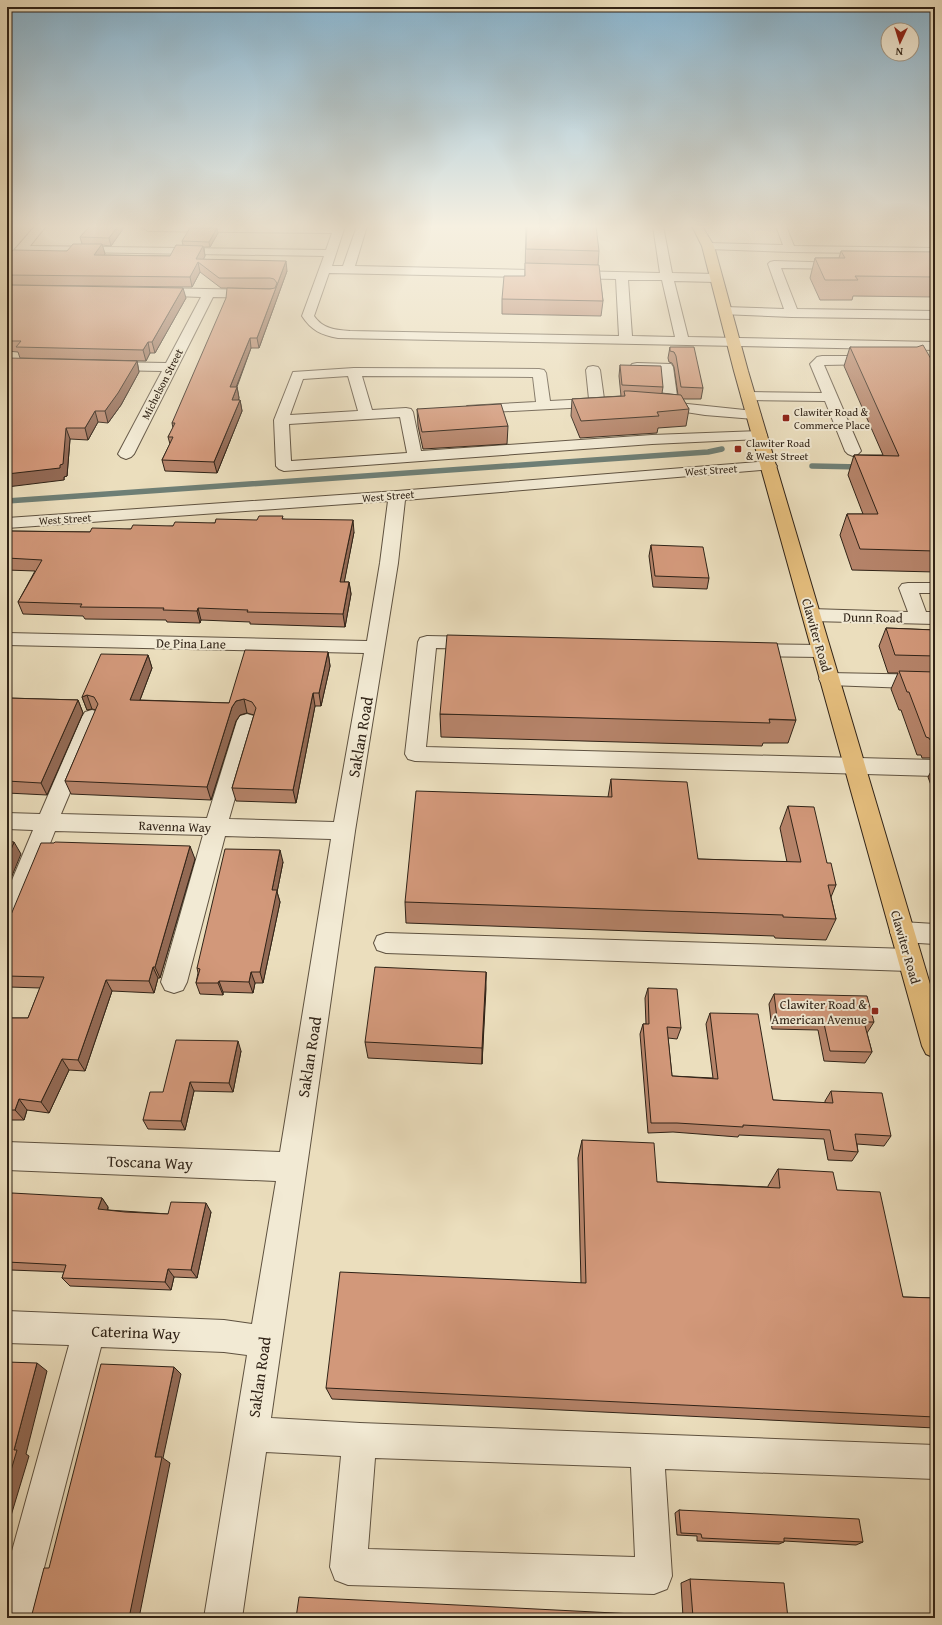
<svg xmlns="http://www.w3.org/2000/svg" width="942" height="1625" font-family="'Gentium Book Plus',serif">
	<rect width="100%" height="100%" fill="#ebdebd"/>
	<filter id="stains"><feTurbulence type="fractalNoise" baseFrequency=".005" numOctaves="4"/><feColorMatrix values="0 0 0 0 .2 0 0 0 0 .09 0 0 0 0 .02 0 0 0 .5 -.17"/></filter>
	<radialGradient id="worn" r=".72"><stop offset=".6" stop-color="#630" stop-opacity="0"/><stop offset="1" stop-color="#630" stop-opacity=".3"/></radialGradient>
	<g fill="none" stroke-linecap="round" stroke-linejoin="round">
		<path stroke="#6e7f76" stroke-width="5.5" d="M812,466l49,1
			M7,501l701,-49 14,-3"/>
		<defs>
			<path id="minor" d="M35,226h11l-16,20 296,4 6,-17 -184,-2 -5,-3 1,-2h201l-13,40h11l14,-40h10l-12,40 305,7 -7,-47h10l9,47 44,1 4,1 2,3 -2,3 -4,1 -42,-1 14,56 247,5v8l-597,-12c-17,-3 -27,-8 -36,-22l22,-60 -307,-5 -2,-2 2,-2zM329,273l287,6 3,57 -269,-5c-14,-1 -27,-2 -36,-15zM628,280h34l13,57 -43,-1z
				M776,226h10l8,20 141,2v6l-145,-2 -82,-3 -6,-3 6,-3 75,2z
				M774,261l70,2 4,1 2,2 -2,2 -4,1 -63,-1 16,41 138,2v8l-143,-2 -71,-3 -2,-3 2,-3 4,-1 59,2 -16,-45 2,-2z
				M154,288l102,2 4,1 2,3 -2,3 -4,1 -43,-1 -79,157 -3,3 -5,2 -5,-2 -3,-3 44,-83 -54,-1 -5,-1 -2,-3 2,-3 5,-1 58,1 35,-66 -51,-2 -2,-3 2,-3z
				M822,356h54l5,1 2,3 -2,3 -5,1 -52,1 37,86 -3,3 -5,2 -5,-2 -3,-3 -20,-50 -77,-1 -5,-1 -2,-3 2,-3 5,-1 74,1 -12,-29 7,-7z
				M637,363l34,1 2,3 5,36 76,8 5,1 2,3 -2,3 -5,1 -49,-4 -52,-8 -2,-3 2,-3h10l-3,-30 -28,-1 -2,-3 2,-3z
				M593,366l5,1 2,3 4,29 3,1 2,3 -2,3 -135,7 -5,-1 -2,-3 2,-3 69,-4 -3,-25 -171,-1 10,34 34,-2 5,1 2,3 8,39 231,-16 108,-4 5,1 2,3 -2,3 -5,1 -108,5 -368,27 -5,-2 -3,-3 -2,-46 19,-48 61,-4 185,1 5,1 2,3 4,28 39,-2 -3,-29 2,-3zM348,376l10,35 -68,4 13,-36zM400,417l7,36 -116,8 -2,-37z
				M769,461l5,2 3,3 -3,3 -369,31 -7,63 -43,268 -84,587 89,5 575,22v34l-270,-10 7,107 -5,13 -13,5 -306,-9 -13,-5 -5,-13 11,-111 -75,-4 -24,166h-38l43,-263 -23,-3 -123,-5 -70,271h-24v-49l62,-224 -62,-2v-32l217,9 28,4 24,-143 -269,-11v-28l273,10 51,-313 -106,-3 -38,146 -4,8 -9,3 -9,-3 -4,-8 42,-147 -148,-4 -36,90 -3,7 -9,3v-39l26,-62 -26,-1v-16l33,1 42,-97 3,-5 7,-2 7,2 3,5 -41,97 146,4 30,-97 3,-5 7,-2 7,2 3,5 -28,98 105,3 30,-169 -357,-8v-12l360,8 13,-78 8,-62 -381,27v-10l390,-27zM375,1458l256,9 4,90 -267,-8z
				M908,583h27v10h-16l7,19h9v12l-124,-3 -6,-2 -3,-4 3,-4 6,-2 97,3 -9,-24 3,-4z
				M427,636l50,1 7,2 2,4 -2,4 -7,2 -41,-1 -10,99 509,13v16l-520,-15 -7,-2 -3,-5 13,-112 2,-4z
				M749,644l72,1 7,2 2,4 -2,4 -7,2 -72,-1 -7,-2 -2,-4 2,-4z
				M829,673l106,2v14l-106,-4 -7,-1 -3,-5 3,-5z
				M902,922l33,2v20l-33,-2 -9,-3 -3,-7 3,-7z
				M386,933l523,16 9,4 3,7 -3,7 -9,4 -523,-18 -9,-3 -3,-7 3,-7z"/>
			<path id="major" d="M692,226h10l12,20 34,125 187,630v57l-9,-4 -4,-8 -188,-675 -32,-125z"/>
		</defs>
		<use href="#minor" stroke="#5f5240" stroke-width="2"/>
		<use href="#major" stroke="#302317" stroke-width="2"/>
		<use href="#minor" fill="#f2ead4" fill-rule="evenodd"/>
		<use href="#major" fill="#e6bf7e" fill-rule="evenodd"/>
	</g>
	<path fill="#b58369" stroke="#302317" d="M90,226h35l-14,20 -9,-1 3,9 -1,1 66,1 13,-11 -1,-4 36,-8 -8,14h-6l1,9 -2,3 84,12 -28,77h-8l-14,39 2,11 -1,2h2l2,11 -25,62 -52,-2 -3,-11 8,-16 -2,-7 5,-9 -1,-5 98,-134h2l-51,-1 -21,-16 -8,15 -185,-2v-29l60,-5 15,-7 -2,-7z
		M526,226l73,25 -1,14 5,36 -2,15 -99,-2v-15l23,-23z
		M841,251l94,1v45l-82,-1 -1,4h-32l-10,-22 5,-20h24z
		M7,285l179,13 -31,55h-5l-4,8 -126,-3 -2,-6 -11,-1z
		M670,347l33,41 -2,11h-18l6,10 -3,17 -28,2 -1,5 -77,5 -9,-22 1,-17 49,-3 -2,-20 1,-11 43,22 -1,6 16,2 -4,-28 -2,-4 -3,-1 -1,-4z
		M850,347l85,19v206l-83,-2 -12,-35 7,-21h16l-15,-39 6,-20h29l-39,-89z
		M7,359l130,2 2,11 -18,33 -13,18 -10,-1 -10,18 -18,-1 -3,37 -3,1v3z
		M417,409l91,17 -1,18 -84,5 -5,-23z
		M283,519l71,13 -10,50h5l2,12 -6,33 -95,-3v-2l-49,-2 -1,3 -33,-1 -1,-2 -81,-1 -2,-3 -60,-2 -5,-12 17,-31 -28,-1v-39l83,1 125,-9z
		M651,545l58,33 -2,11 -54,-2 -4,-31z
		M886,628l49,2v128h-13l-1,-3h-4l-16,-45h-2l-8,-21 7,-16h-10l-9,-27z
		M328,652l2,14 -9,40h-6l-19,97 -60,-2 -4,-13 22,-73 -7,-2 -7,2 -4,6 -25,79 -140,-6 -6,-13 31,-71 -4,-1 -5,1 -5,-13 66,-42 4,13 -12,32 89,3z
		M7,698l71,2 5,13 -36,82 -40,-2z
		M440,714l356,6 -8,23h-25l-1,3 -321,-9z
		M935,764v32l-7,-19z
		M611,779l87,80 89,3 -7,-34 8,-22 39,57 9,22 -5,12 5,22 -10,21 -51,-2 -1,-2 -368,-13 -1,-21 203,-105z
		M195,859l-35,119h-2l-4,15 -42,-2 -27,80 -16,-1 -20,43 -22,-3 -3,10h-17v-102h21l12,-30 -31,-1 -2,-3v-66z
		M283,862l-6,30 3,10 -17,81h-8l-2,10 -30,-1v3l-23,-1 -4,-11 2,-10 -1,-5z
		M486,972l-4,92 -114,-6 -3,-16z
		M648,988l33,40 -4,11 -9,-1 4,38 41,2 -7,-54 4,-11 63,87 52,3v-2l6,-10 60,45 -7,10 -27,-2 1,8 -6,9 -24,-1 -4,-21 -85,-4 -1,2 -65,-5 -25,1 -8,-99 3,-10h3l-1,-26z
		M774,994l100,28 -7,11 5,19 -7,11 -41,-2 -6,-31 -46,-1 -3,-25z
		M241,1051l-8,41 -39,-1 -9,39 -37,-1 -5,-9 20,-28z
		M582,1140l75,42 111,5v-1l10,-17 59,21 66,107 32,1v130l-603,-29 -6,-11 255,-105 -3,-125z
		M102,1198l6,9v3l60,4 43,-2 -14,66 -23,-1 -3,13 -101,-4 -8,-8 2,-6 -53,-2 -4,10v-74z
		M679,1510l184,32 -7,3 -72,-4v1l-5,2 -82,-3v-5l-20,-1 -2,-22z
		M690,1579l98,39h-492l387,-1 -2,-34z"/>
	<path fill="#936a55" stroke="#302317" d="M118,226h7l-14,20 -2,-8z
		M217,228l1,5 -8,14 -1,-5z
		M102,244l3,10 -8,11 -3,-10z
		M203,246l2,10 -4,8 -3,-2 2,10 -8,15 -2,-10 6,-18z
		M286,261l1,10 -28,77 -2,-10z
		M183,288l3,10 -31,55 -3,-11z
		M250,338l1,10 -19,50 -2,-11z
		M148,342l2,11 -4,8 -3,-11z
		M137,361l2,11 -18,33 -13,18 -3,-12z
		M237,387l2,11 -5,13 -2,-11z
		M240,400l2,11 -25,62 -3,-11z
		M95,411l3,11 -10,18 -3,-12z
		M66,428l4,11 -3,37 -3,1v3l-57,7v-13z
		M353,520l1,12 -12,62 -2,-12z
		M349,582l2,12 -6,33 -2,-13z
		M198,608l3,12 -1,3 -3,-12z
		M328,652l2,14 -9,40 -2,-13z
		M148,655l4,13 -17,45 -5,-13z
		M313,693l2,13 -19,97 -3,-13z
		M87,695l5,14 -5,1 -5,-13z
		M244,699l3,14 -7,2 -4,6 -25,79 -4,-13 25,-80 4,-6z
		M78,700l5,13 -36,82 -6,-12z
		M14,842l7,12 -14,34v-29z
		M190,846l5,13 -35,119 -5,-11z
		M280,850l3,12 -6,30 3,10 -17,81 -3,-11 12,-82z
		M153,967l5,11 -4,15 -5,-12z
		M251,972l4,11 -2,10 -4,-11z
		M486,972v17l-4,75v-16z
		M106,980l6,11 -27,80 -7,-11z
		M219,981l4,11v3l-5,-12z
		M238,1041l3,10 -8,41 -4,-9z
		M62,1059l7,11 -20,43 -8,-11z
		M190,1082l4,9 -9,39 -4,-9z
		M19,1099l8,11 -3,10 -9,-10z
		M102,1198l6,9 -3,11 -7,-9z
		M206,1203l5,9 -14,66 -6,-8z
		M7,1266l4,4 -4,10z
		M168,1269l6,8 -3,13 -6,-8z
		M37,1363l10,8 -21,83 3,2 -22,73v-45l7,-34z
		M174,1367l7,7 -18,84 7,5 -31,155h-10l26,-161z"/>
	<path fill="#d2987a" stroke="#302317" d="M90,226h28l-9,12 -29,-1z
		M527,226h69l3,25 -73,-2z
		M190,228h27l-8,14 -27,-1z
		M73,244h29l-8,11 76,1 6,-11 27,1 -7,13 90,2 -29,77h-7l-20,49h7l-5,13h8l-26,62 -52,-2 11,-23h-5l7,-14h-3l54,-125 1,-10 43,1 5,-1 2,-5 -3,-4 -4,-1h-51l-21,-16 -8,15 -183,-2v-19h1l5,-6 54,1z
		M841,251l94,1v25l-80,-1 3,4h-33l-10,-22h30z
		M525,263l74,2 4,36 -101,-2 2,-23h21z
		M7,285l176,3 -31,54h-4l-5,8 -127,-3 5,-6h-14z
		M923,345l12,21v185l-75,-2 -13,-35h31l-24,-59 45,1 -49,-109h67z
		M670,347h24l9,41 -22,-1 -5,-31 -2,-4 -4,-1z
		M8,358l129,3 -19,32 -13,18h-10l-10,17h-19l-3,36 -3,1v3l-53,6v-115z
		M620,365l41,1 2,21 -41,-2z
		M624,391h5l52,4 8,14 -32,3 2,4 -78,5 -9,-22 53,-3z
		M501,404l7,22 -86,6 -5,-23z
		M259,516h24l-1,3 71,1 -13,62h9l-6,32 -96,-2 1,-2 -50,-2 -1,3 -34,-1 1,-2 -84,-1 2,-3 -64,-2 24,-42 -35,-2v-27l83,1 2,-4 39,1 2,-4 40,1 2,-4 40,1 1,-4 41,1z
		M651,545l52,2 6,31 -54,-2z
		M886,628l49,2v26l-40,-1z
		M447,635l330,8 19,77 -27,-1 1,4 -330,-9z
		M245,650l83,2 -9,41h-6l-20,97 -61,-2 24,-80 -4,-6 -8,-3 -8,2 -4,6 -25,80 -142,-6 33,-77 -4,-7 -7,-2 -5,2 19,-43 47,1 -18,45 99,3z
		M899,671l36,1v68h-5l-1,-2 -3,-1 -17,-45h-2z
		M7,698l71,2 -37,83 -34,-2z
		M611,779l76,3 11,77 103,3 -13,-56 26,1 13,56h4l5,22h-8l8,34 -53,-2v-2l-378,-13 11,-111 196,6z
		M7,841l7,1 -7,17z
		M55,842l135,4 -35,121h-2l-4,14 -43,-1 -28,80 -16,-1 -21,43 -22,-3 -4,11h-8v-92h21l16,-41 -37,-1v-58l3,-1 31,-74h13z
		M225,849l55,1 -8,40h5l-17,82h-9l-2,10 -30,-1 -1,2h-22l4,-14 -3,-1z
		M375,967l111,5 -4,76 -117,-6z
		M648,988l29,1 4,39 -14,-1 5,49 46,3 -8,-66 48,1 15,86 60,3 -2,-12 51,2 9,43 -36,-2 3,18 -24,-2 -4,-20 -87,-5v2l-66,-4h-26l-8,-99h6z
		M774,994l93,2 7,26h-10l8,30 -42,-1 -7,-32 -46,-1z
		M176,1040l62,1 -9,42 -39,-1 -9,39 -38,-1 7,-28h13z
		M582,1140l72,3 3,39 123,6 -2,-19 55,3 4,18 43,2 23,105 32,1v119l-609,-29 14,-116 246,11z
		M12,1193l90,5 -4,11 27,3 43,2 3,-12 35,1 -15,67 -23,-1 -3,13 -103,-4 4,-13 -59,-3v-56z
		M7,1362l30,1 -23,87h3l-10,34z
		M101,1364l73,3 -19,90h7l-33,161h-98l13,-50h5z
		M679,1510l180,9 4,23 -79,-4v4l-82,-4 -1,-4 -20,-1z
		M690,1579l94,4 4,35h-492l3,-21 394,20z"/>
	<linearGradient id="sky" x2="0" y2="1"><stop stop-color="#88b7d4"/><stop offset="0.5" stop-color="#f6f0e1"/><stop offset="1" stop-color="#f6f0e1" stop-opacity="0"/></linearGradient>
	<rect width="942" height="453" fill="url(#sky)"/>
	<g fill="#8f2418" stroke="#f2ead4" stroke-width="1.5">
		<rect x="782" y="414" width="8" height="8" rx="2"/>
		<rect x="734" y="445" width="8" height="8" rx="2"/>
		<rect x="871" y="1007" width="8" height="8" rx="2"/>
	</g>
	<g text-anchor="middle" stroke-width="4" stroke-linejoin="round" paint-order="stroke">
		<g font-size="11" fill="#302317" stroke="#f2ead4">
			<text transform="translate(162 384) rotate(-63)" y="4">Michelson Street</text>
			<text transform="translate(711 470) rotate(-4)" y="4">West Street</text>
			<text transform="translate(388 496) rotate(-5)" y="4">West Street</text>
			<text transform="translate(65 519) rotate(-4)" y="4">West Street</text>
		</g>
		<g font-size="11" fill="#302317" stroke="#f2ead4" text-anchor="start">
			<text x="794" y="416">Clawiter Road &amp;<tspan x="794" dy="13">Commerce Place</tspan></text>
			<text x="746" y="447">Clawiter Road<tspan x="746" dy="13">&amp; West Street</tspan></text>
		</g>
		<g font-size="13" fill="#302317" stroke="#f2ead4">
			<text transform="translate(873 617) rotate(1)" y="5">Dunn Road</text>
			<text transform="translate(817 635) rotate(74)" y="5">Clawiter Road</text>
			<text transform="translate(191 643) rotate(1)" y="5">De Pina Lane</text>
			<text transform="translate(175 826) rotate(2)" y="5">Ravenna Way</text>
			<text transform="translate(906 947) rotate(74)" y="5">Clawiter Road</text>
		</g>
		<g font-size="13" fill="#302317" stroke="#f2ead4" text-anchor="end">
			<text x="867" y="1009">Clawiter Road &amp;<tspan x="867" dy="15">American Avenue</tspan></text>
		</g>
		<g font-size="16" fill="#302317" stroke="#f2ead4">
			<text transform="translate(360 737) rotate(-80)" y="6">Saklan Road</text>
			<text transform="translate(309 1057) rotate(-81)" y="6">Saklan Road</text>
			<text transform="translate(150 1162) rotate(2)" y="6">Toscana Way</text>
			<text transform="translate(136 1332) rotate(2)" y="6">Caterina Way</text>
			<text transform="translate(259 1377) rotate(-82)" y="6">Saklan Road</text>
		</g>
	</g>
	<rect width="942" height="1625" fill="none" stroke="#ebdebd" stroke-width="24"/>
	<rect x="8" y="8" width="926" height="1609" fill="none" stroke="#302317" stroke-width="2"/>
	<rect x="12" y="12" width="918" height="1601" fill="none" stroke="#302317"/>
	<g transform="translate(900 42) rotate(184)"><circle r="19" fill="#f2ead4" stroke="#a49a88"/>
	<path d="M0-3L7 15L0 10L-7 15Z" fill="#8f2418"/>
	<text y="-6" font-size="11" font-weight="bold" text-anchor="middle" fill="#302317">N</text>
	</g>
	<rect width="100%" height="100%" filter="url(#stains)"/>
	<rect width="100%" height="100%" fill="url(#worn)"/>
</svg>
